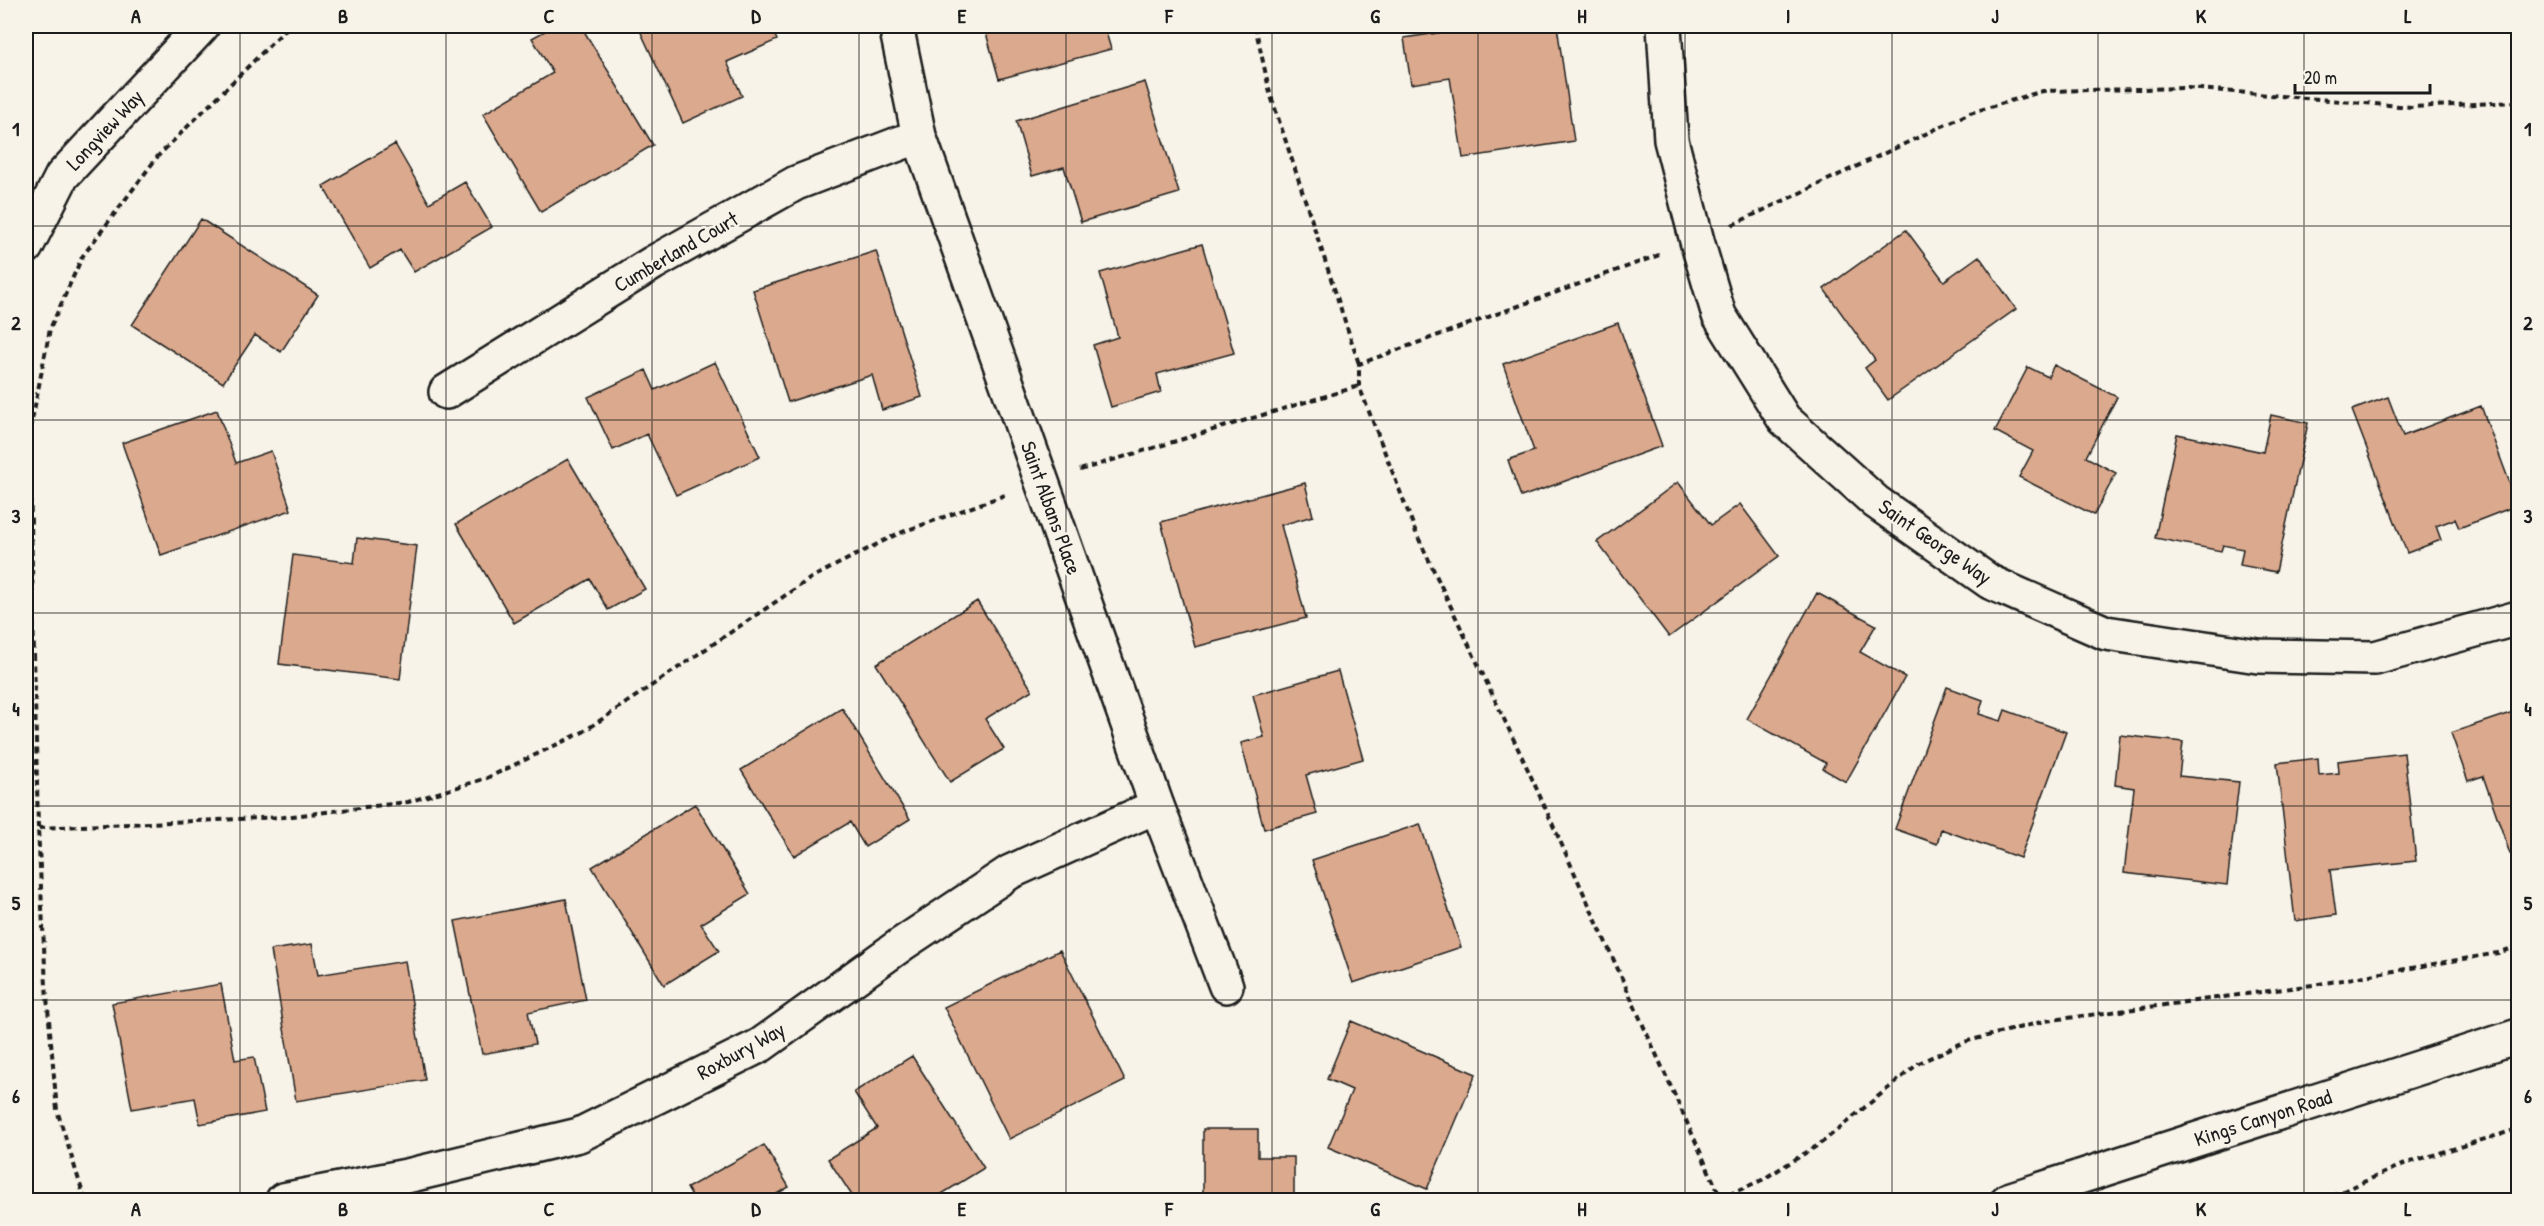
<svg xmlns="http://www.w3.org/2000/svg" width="2544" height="1226" font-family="'Patrick Hand',sans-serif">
	<rect width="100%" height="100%" fill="#f7f3e8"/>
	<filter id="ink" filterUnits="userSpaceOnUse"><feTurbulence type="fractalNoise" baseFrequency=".0167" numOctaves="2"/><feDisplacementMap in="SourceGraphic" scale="12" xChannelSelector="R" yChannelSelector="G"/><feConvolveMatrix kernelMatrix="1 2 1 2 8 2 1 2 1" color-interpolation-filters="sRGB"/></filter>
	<g filter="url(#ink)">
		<path fill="#dba98d" stroke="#1c1c1c" stroke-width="1.5" d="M554,26h27l72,119 -112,67 -58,-98 70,-41 -21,-35z
			M638,26h132l7,14 -50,22 15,34 -59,27z
			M984,26h120l7,23 -112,30z
			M1485,26h72l17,115 -111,17 -13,-80 -39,6 -7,-46z
			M1145,82l34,111 -98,29 -17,-55 -32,9 -16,-55z
			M395,144l34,59 36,-21 27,45 -78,45 -14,-22 -30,18 -47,-82z
			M201,219l117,76 -37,57 -26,-17 -32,48 -91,-58z
			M1906,230l38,51 35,-25 37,53 -128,91 -23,-32 10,-8 -51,-71z
			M1202,244l32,109 -77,21 4,18 -50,15 -18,-62 25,-8 -18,-64z
			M876,251l46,146 -40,13 -10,-35 -84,27 -35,-112z
			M1618,323l44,123 -141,51 -13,-37 26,-9 -31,-87z
			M715,362l45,95 -84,38 -29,-61 -34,16 -25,-53 58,-27 9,20z
			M2054,365l63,32 -31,60 30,16 -22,42 -75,-38 14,-26 -38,-20 33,-64 20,10z
			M2388,397l15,39 78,-30 37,99 -59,23 -4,-9 -19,7 5,14 -34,13 -55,-143z
			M217,410l19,53 35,-12 20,59 -130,45 -39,-112z
			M2271,415l37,8 -32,149 -36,-7 3,-16 -20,-4 -2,6 -66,-13 22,-104 86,18z
			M568,459l77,130 -37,21 -18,-31 -76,44 -58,-99z
			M1678,482l33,43 29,-21 39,52 -110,81 -72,-95z
			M1305,483l8,33 -32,9 25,93 -111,29 -34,-125z
			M357,538l60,8 -17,133 -121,-15 14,-109 61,8z
			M1817,593l59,32 -16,27 45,25 -59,105 -23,-13 3,-6 -79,-44z
			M977,601l55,89 -47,29 19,30 -54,33 -74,-118z
			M1338,671l25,88 -57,16 11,39 -53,15 -23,-86 23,-6 -11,-42z
			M1947,687l36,13 -4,14 22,7 4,-11 61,22 -46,126 -79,-29 -4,15 -42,-15z
			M842,708l68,111 -45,28 -15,-25 -56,34 -53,-86z
			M2516,711l2,8v132l-8,3 -27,-78 -15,5 -17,-48z
			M2120,735l63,7 -4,34 60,6 -12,103 -103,-12 10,-85 -19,-3z
			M2404,753l12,108 -86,9 6,45 -41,6 -18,-158 41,-5 1,17 20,-2 -1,-12z
			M695,804l55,90 -49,30 18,27 -55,34 -72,-118z
			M1420,824l41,123 -108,36 -41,-123z
			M566,899l20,101 -58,12 7,32 -53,10 -27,-133z
			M312,944l6,31 87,-14 20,119 -129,21 -25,-151z
			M1060,950l65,131 -116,58 -65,-132z
			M221,984l14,76 19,-3 11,55 -65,12 -5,-26 -63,11 -20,-106z
			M1351,1021l125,53 -49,115 -99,-42 24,-57 -25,-11z
			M912,1056l72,112 -52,32h-77l-27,-41 49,-31 -23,-36z
			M1203,1129h55v28h36v43h-91z
			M764,1145l25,42 -23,13h-72l-7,-12z"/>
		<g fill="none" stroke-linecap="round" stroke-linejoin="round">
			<defs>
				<path id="minor" d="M896,26l23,110 238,670 69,180
					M1664,26l7,114 26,101 22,74 65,104 92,83 114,80 116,51 152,23 117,2 143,-40
					M26,247l36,-71 140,-150
					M446,392l207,-129 143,-80 123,-47
					M283,1200l124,-24 172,-41 182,-90 141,-101 108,-72 147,-66
					M2008,1200l510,-164"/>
			</defs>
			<use href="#minor" stroke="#1c1c1c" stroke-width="38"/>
			<path stroke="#1c1c1c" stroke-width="4" stroke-dasharray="6 4.5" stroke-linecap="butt" d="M1255,26l15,67 89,271
				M1732,225l238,-112 73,-22 145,-3 223,19 107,-5
				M1659,255l-300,109v22l58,149 112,237 192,426 41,-18 58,-36 99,-81 45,-21 81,-21 268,-36 185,-32 20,-7
				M1080,470l279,-84
				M38,828l-9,-392 21,-107 32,-72 76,-101 131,-130
				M85,1200l-28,-90 -11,-124 -8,-158 246,-11 124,-15 79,-24 96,-46 228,-154 86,-44 108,-39
				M1713,1200l8,-2
				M2323,1200l81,-36 114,-35"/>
			<use href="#minor" stroke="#f7f3e8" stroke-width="33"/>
		</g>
	</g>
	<path fill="none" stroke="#1c1c1c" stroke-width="1.5" stroke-opacity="0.55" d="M240,26v1174M446,26v1174M652,26v1174M859,26v1174M1066,26v1174M1272,26v1174M1478,26v1174M1685,26v1174M1892,26v1174M2098,26v1174M2304,26v1174M26,226h2492M26,420h2492M26,613h2492M26,806h2492M26,1000h2492"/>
	<g text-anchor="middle" stroke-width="5" stroke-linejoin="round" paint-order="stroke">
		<g font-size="21" fill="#1c1c1c" stroke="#f7f3e8">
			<text transform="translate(105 130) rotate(-47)" y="7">Longview Way</text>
			<text transform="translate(676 252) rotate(-30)" y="7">Cumberland Court</text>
			<text transform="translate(1051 508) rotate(70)" y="7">Saint Albans Place</text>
			<text transform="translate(1935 542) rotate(35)" y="7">Saint George Way</text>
			<text transform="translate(741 1051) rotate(-29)" y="7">Roxbury Way</text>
			<text transform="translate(2263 1118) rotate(-18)" y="7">Kings Canyon Road</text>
		</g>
	</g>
	<rect width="2544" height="1226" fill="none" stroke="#f7f3e8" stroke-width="66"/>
	<path d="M2295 84v9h135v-9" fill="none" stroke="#1c1c1c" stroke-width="3"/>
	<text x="2304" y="84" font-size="18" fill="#1c1c1c" stroke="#f7f3e8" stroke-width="4.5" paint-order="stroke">20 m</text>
	<rect x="33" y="33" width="2478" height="1160" fill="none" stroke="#1c1c1c" stroke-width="2"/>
	<g font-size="20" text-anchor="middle" font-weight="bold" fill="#1c1c1c">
		<text x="136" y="23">A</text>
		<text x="343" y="23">B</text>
		<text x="549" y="23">C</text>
		<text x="756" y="23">D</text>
		<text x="962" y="23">E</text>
		<text x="1169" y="23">F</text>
		<text x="1375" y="23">G</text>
		<text x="1582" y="23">H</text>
		<text x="1788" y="23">I</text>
		<text x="1995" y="23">J</text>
		<text x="2201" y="23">K</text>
		<text x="2408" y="23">L</text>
		<text x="16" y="136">1</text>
		<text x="2528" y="136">1</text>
		<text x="16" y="330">2</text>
		<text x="2528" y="330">2</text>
		<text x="16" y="523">3</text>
		<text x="2528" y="523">3</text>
		<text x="16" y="716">4</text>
		<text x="2528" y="716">4</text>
		<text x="16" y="910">5</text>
		<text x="2528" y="910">5</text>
		<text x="16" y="1103">6</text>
		<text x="2528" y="1103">6</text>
		<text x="136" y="1216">A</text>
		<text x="343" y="1216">B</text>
		<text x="549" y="1216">C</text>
		<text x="756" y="1216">D</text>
		<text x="962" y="1216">E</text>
		<text x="1169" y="1216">F</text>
		<text x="1375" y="1216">G</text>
		<text x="1582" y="1216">H</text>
		<text x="1788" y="1216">I</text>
		<text x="1995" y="1216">J</text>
		<text x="2201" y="1216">K</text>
		<text x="2408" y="1216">L</text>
	</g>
</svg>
